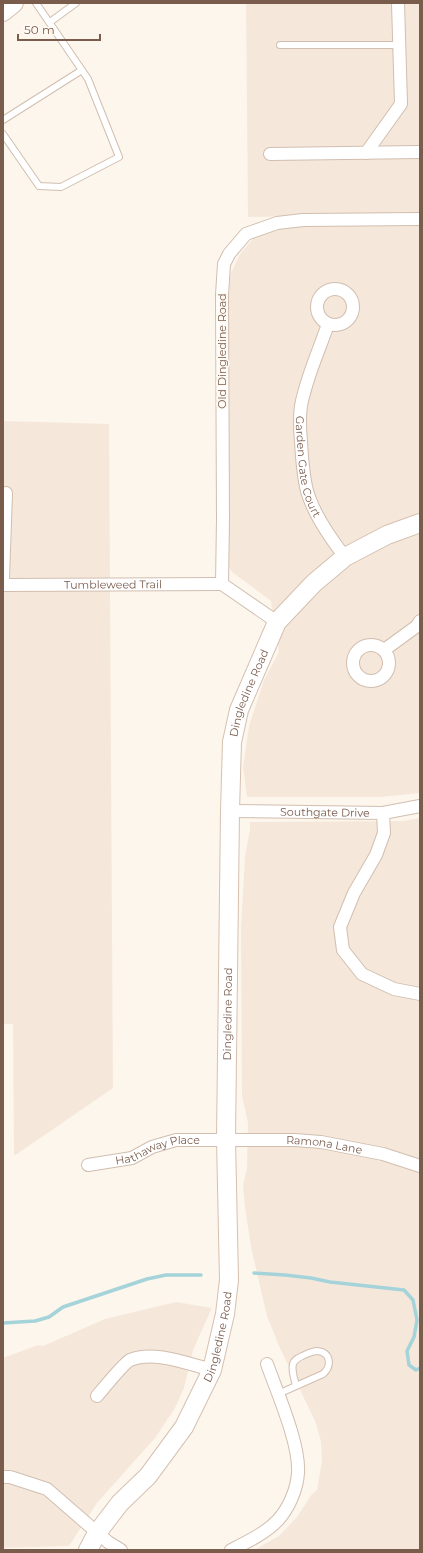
<svg xmlns="http://www.w3.org/2000/svg" width="423" height="1553" font-family="Montserrat,sans-serif">
	<rect width="100%" height="100%" fill="#fdf6ec"/>
	<path fill="#f5e8da" d="M246,3h174v211l-172,3z
		M420,225v568l-40,4h-133l-4,-30 6,-41 15,-46 15,-28 -8,-51 -39,-29 -4,-7 1,-279 2,-13 9,-19 12,-14 7,-5 23,-8z
		M3,421l106,3 4,664 -99,68 -1,-132h-10z
		M420,818v732h-166l25,-14 18,-19 15,-23 5,-4 5,-29 -1,-19 -5,-19 -37,-77 -12,-30 -16,-69 -6,-40 -2,-21 4,-18 1,-45 -6,-27 -1,-168 4,-72 5,-26v-8l153,-1z
		M176,1302l36,6 -19,42 -9,38 -9,20 -20,30 -58,65 -28,43 -66,2v-190l35,-13 5,1 62,-27z"/>
	<g fill="none" stroke-linecap="round" stroke-linejoin="round">
		<path stroke="#a5d3da" stroke-width="3.5" d="M254,1273l31,2 26,3 19,4 74,8 9,10 4,20 -3,17 -7,14 2,14 7,5 4,-2
			M3,1323l32,-2 14,-4 14,-10 84,-28 19,-4h35"/>
		<defs>
			<path id="lane" d="M50,22l26,-19
				M280,45h118
				M3,120l79,-50
				M3,134l36,52 22,1 58,-30 -31,-78 -52,-76
				M278,1394l45,-20c9,-8 8,-22 -6,-23 -5,0 -10,3 -15,5 -4,2 -8,4 -9,8 -2,7 2,16 3,22"/>
			<g id="street">
				<path d="M366,153l35,-49 -3,-101"/>
				<path d="M270,154l150,-2"/>
				<circle cx="335" cy="307" r="18"/>
				<path id="s1" d="M328,324c-9,27 -22,54 -27,82 -2,12 -1,24 0,36 1,17 2,33 6,49 6,21 24,48 38,66"/>
				<path d="M3,579l3,-86"/>
				<path id="s2" d="M3,585l219,-1"/>
				<path d="M277,622l-55,-38 1,-65 -1,-224 2,-31 5,-10 17,-20 31,-11 26,-3 117,-1"/>
				<circle cx="371" cy="663" r="18"/>
				<path d="M384,650l33,-24 3,-5"/>
				<path id="s3" d="M230,811l153,2 37,-7"/>
				<path d="M383,813l1,20 -8,22 -22,38 -14,34 3,23 19,24 32,15 26,5"/>
				<path id="s4" d="M88,1165l44,-7 20,-11 24,-7h119l26,2 62,12 37,12"/>
				<path d="M97,1396c6,-7 27,-33 33,-36 24,-10 58,4 82,10"/>
				<path d="M3,1477h7l37,12 61,53 13,8"/>
				<path d="M231,1550c16,-8 35,-17 47,-30 11,-12 19,-31 20,-47 2,-29 -21,-81 -31,-109"/>
			</g>
			<g id="secondary">
				<path d="M3,12l11,-9"/>
				<path id="s5" d="M88,1550l9,-17 23,-30 28,-27 36,-49 28,-57 13,-56 4,-34 -3,-141 4,-328 2,-69 7,-32 38,-88 37,-39 31,-26 42,-22 33,-12"/>
			</g>
		</defs>
		<use href="#lane" stroke="#d1beb0" stroke-width="8"/>
		<use href="#street" stroke="#d1beb0" stroke-width="14"/>
		<use href="#secondary" stroke="#d6c0b0" stroke-width="20"/>
		<use href="#lane" stroke="#fff" stroke-width="6"/>
		<use href="#street" stroke="#fff" stroke-width="12"/>
		<use href="#secondary" stroke="#fff" stroke-width="18"/>
	</g>
	<g text-anchor="middle" stroke-width="3.5" stroke-linejoin="round" paint-order="stroke">
		<g font-size="11" fill="#7a5c4d" stroke="#fffaf3">
			<text transform="translate(222 351) rotate(-90)" y="4">Old Dingledine Road</text>
			<text dy="4" stroke="none"><textPath href="#s1" startOffset="148">Garden Gate Court</textPath></text>
			<text dy="4" stroke="none"><textPath href="#s2" startOffset="110">Tumbleweed Trail</textPath></text>
			<text dy="4" stroke="none"><textPath href="#s5" startOffset="902">Dingledine Road</textPath></text>
			<text dy="4" stroke="none"><textPath href="#s3" startOffset="95">Southgate Drive</textPath></text>
			<text dy="4" stroke="none"><textPath href="#s5" startOffset="578">Dingledine Road</textPath></text>
			<text dy="4" stroke="none"><textPath href="#s4" startOffset="241">Ramona Lane</textPath></text>
			<text dy="4" stroke="none"><textPath href="#s4" startOffset="72">Hathaway Place</textPath></text>
			<text dy="4" stroke="none"><textPath href="#s5" startOffset="254">Dingledine Road</textPath></text>
		</g>
	</g>
	<rect width="423" height="1553" fill="none" stroke="#7a5c4d" stroke-width="8"/>
	<path d="M18 34v6h82v-6" fill="none" stroke="#7a5c4d" stroke-width="2"/>
	<text x="24" y="34" font-size="12" fill="#7a5c4d" stroke="#fffaf3" stroke-width="3" paint-order="stroke">50 m</text>
</svg>
